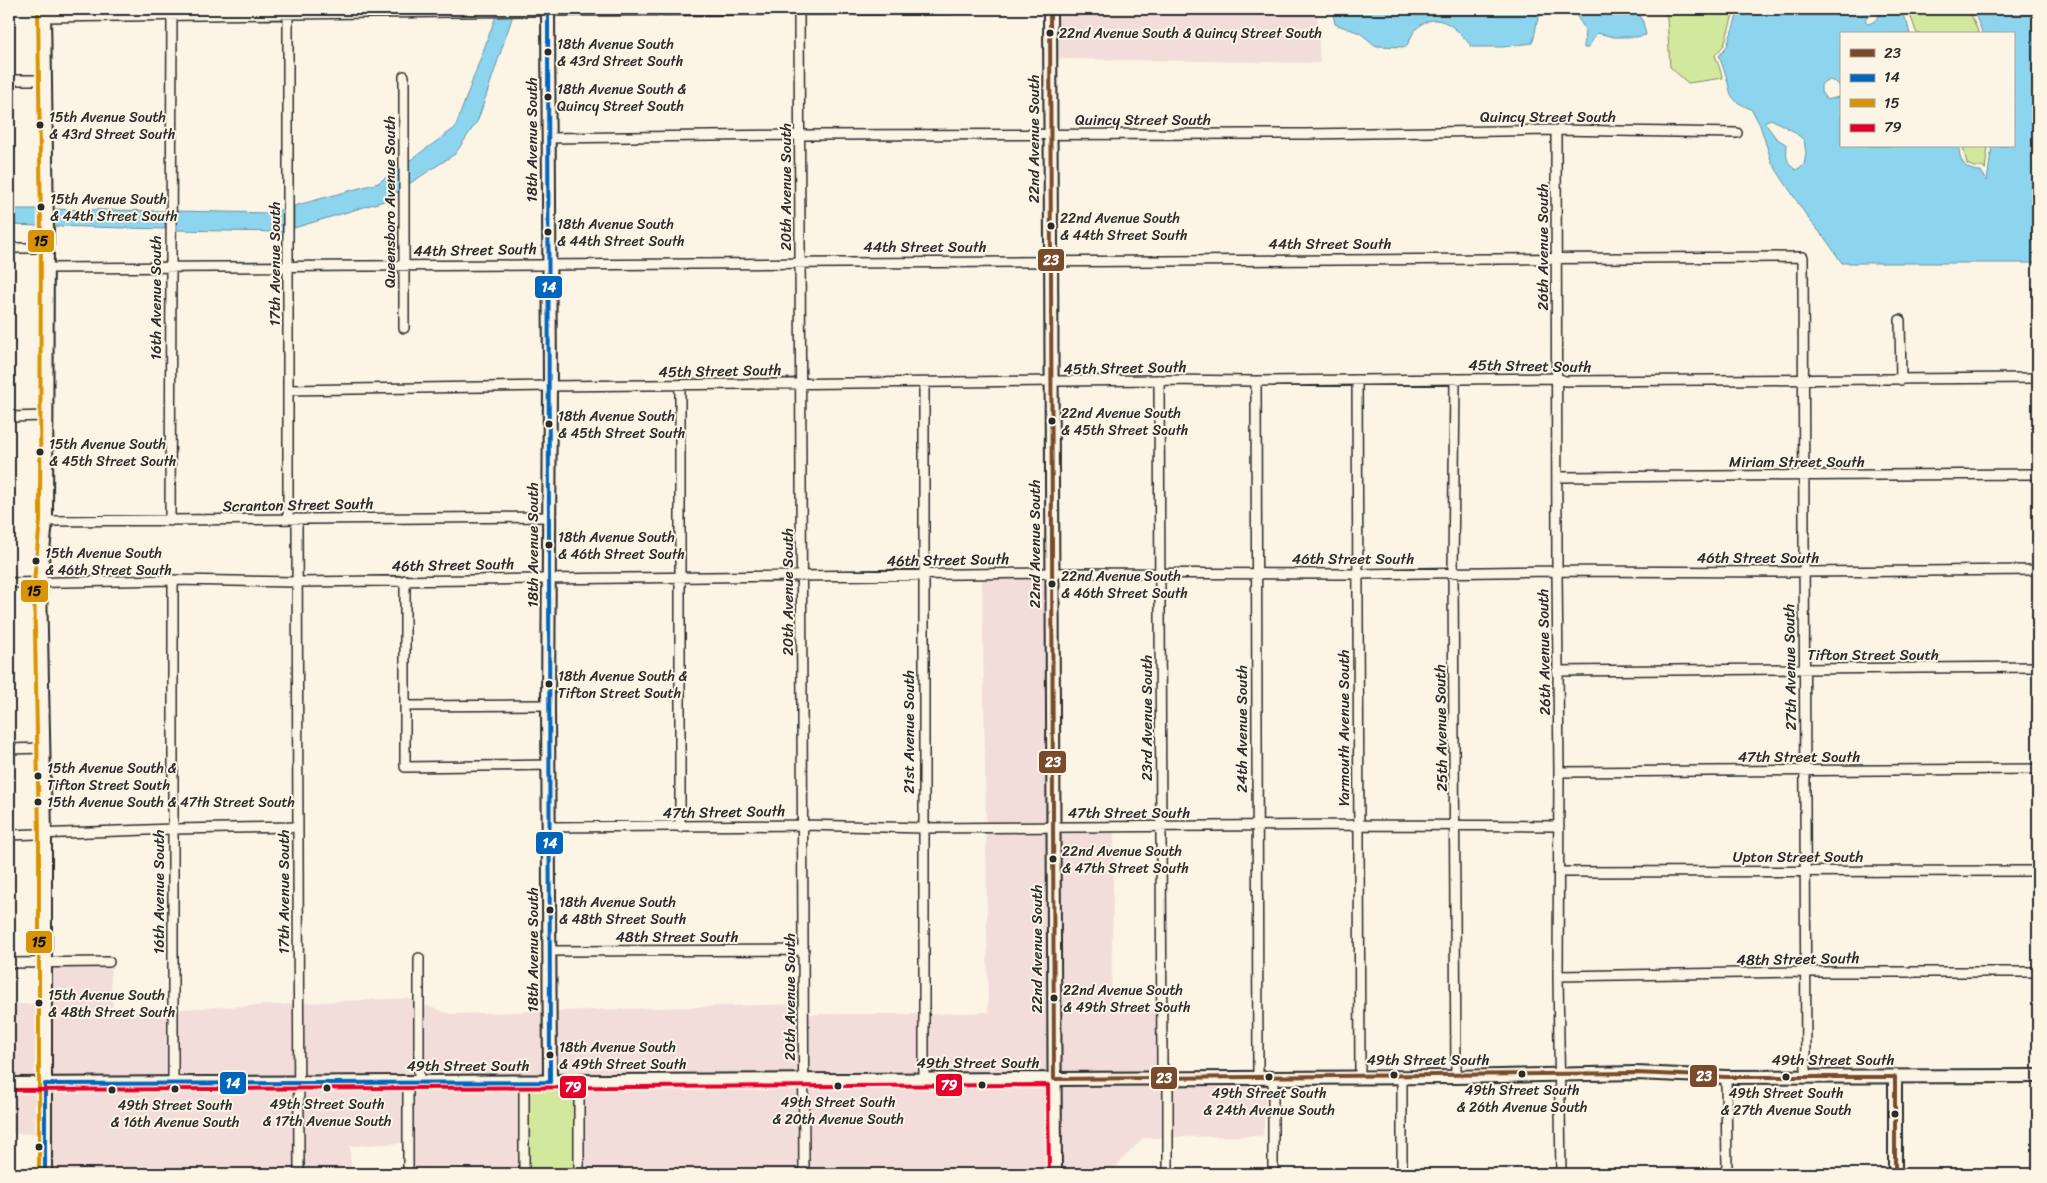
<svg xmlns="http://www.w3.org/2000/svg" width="2047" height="1183" font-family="Sriracha,sans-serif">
	<rect width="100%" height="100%" fill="#fcf5e5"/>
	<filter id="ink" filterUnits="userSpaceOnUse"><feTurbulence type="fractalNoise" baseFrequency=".02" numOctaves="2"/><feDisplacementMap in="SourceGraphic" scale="10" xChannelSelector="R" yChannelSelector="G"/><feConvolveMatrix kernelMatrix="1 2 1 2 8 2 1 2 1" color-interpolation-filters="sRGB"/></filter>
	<g filter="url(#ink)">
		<path fill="#f2ddda" d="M1057,9h260l3,54 -262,-4z
			M1047,577l1,245 -62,1 -4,-245z
			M1048,831l1,244h-120v-61l59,-2 -2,-180z
			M1058,831h56l-3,179h46l1,54 3,9 -103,2z
			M110,966l3,46 55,-3v70l-118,1 1,-112z
			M407,998l7,3v77l-110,1 -1,-76z
			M9,1004h32v76h-32z
			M293,1004l1,75h-116v-70z
			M799,1004v72l-244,1v-66z
			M424,1005l26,9 95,-3v66l-121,1z
			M809,1014h110v62h-110z
			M1267,1081l-4,55 -90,1v-55z
			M1163,1082v56h-20l-25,26 -1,10h-58l-1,-91z
			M1049,1083l1,91h-241v-89z
			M799,1085v89h-215v-88z
			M519,1086v88h-54l-1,-8 -51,3v-82z
			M294,1087v87h-244v-86z
			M304,1087h99v56l-53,3 1,28h-47z
			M41,1088l-1,45 -31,1v-45z"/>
		<path fill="#d2e89c" stroke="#7e8a64" d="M1663,9h75l-5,6 -9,30 -9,10 8,23 -35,5 -18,-16 -3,-49z
			M1908,9h61l10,25h-62z
			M1963,146h25l-3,24 -3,-3h-8l-7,-3z
			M568,1086l6,6v82h-45l-1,-81 9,-6z"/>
		<path fill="#8dd5ef" stroke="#6691a1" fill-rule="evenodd" d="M1332,9h217c-16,6 -11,22 -17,34l-29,4h-31c-14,-17 -34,-40 -56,-18 -4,5 -7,13 -10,18l-30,-1 -16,-13 -25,-9z
			M1572,9h65l6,13 3,13 -10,2h-22l-17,-4 -9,15h-4l1,-19z
			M1743,9h128l-6,13 3,2c8,-2 12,-8 13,-15h17l9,13 3,12h-69v54l-4,-5 -7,-3 -5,1 -4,4v7l6,8 12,-3 2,-7v56h118c0,15 6,25 22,25l6,10 5,-35h21v-112h-30l-10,-25h65v254h-196l-15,-22 -19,-23 -36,-55 -12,-38 -8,-15 -15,-8 -6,-7 -5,-20 -7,-19 8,-10 10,-30zM1771,119l22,12 11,9 2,13 -2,12 -8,5c-10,-7 -10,-13 -9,-25l-11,-7 -12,-16z
			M513,15l-35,105 -23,34 -46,30v-23l46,-33 41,-112z
			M400,168v23l-16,10 -90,27v-22l84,-23z
			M9,209h32l1,17 -33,-1z
			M51,209l114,2v18l-114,-3z
			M284,209v22l-6,1 -103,-2v-19l95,2z"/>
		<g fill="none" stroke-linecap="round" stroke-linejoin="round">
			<defs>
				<path id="street" d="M799,9l5,1165
					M44,17l485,-6 424,-2
					M9,80h35
					M1556,130l1,441 2,201 -1,204 3,198
					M549,138l250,-3 507,-1 250,-4 181,3
					M9,248h37
					M47,268c585,-5 1170,-12 1756,-11l3,819
					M1900,320l1,60
					M404,328v-252
					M1455,379l-2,193 3,505
					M1159,380l3,684 6,14v96
					M1357,380l3,696
					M1256,381l2,696
					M924,384v696
					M680,386v441
					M288,390l262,-4 609,-6 97,1 301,-3 8,3 473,-3
					M9,417l38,-1
					M1557,477l481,-3
					M288,519v-510
					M297,519l2,655
					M46,521l504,-4
					M170,521l2,-505
					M173,580v504
					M405,580v187l144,-2
					M9,583l164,-3 124,2 755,-9 305,1 200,-3 246,1 235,-2
					M1557,671l481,-4
					M405,706l143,-1
					M9,749l34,-1
					M1559,772l479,-3
					M549,827l255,-2 119,3 435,-3 201,1
					M9,835l164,-6 125,-2
					M1559,872l479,-1
					M550,951l254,-1
					M9,963l100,-1
					M1558,976l247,-4h233
					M1273,1076v98
					M1726,1077l1,97
					M408,1082v92
					M419,1082v-124
					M524,1082v92
					M579,1082v92
					M1402,1174v-98"/>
				<path id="secondary" d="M44,9l3,222 -1,290 -6,61 5,252v340
					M548,9l2,377 -2,319 2,377
					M1050,9l5,1165
					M1895,1077v97
					M9,1084l1447,-7 180,-4 90,4 312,-1"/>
			</defs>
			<use href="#street" stroke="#2b2b2b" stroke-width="12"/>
			<use href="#secondary" stroke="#2b2b2b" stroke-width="16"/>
			<use href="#street" stroke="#fcf5e5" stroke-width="9"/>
			<use href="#secondary" stroke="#fcf5e5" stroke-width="12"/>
			<defs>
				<path id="bus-1" d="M1050,9l4,1070 582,-6 90,4h169v97"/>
				<path id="bus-2" d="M45,1174v-90l505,-2 -2,-1073"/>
				<path id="bus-3" d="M38,9l3,222 -1,290 -6,61 5,252v340"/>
				<path id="bus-4" d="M9,1090l1039,-5 1,89"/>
			</defs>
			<use href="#bus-1" stroke="#fcf5e5" stroke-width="8"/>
			<use href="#bus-2" stroke="#fcf5e5" stroke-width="8"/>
			<use href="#bus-3" stroke="#fcf5e5" stroke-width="8"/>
			<use href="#bus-4" stroke="#fcf5e5" stroke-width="8"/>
			<use href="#bus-1" stroke="#7a4b2a" stroke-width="4"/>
			<use href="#bus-2" stroke="#0065bd" stroke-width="4"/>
			<use href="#bus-3" stroke="#d89406" stroke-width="4"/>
			<use href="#bus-4" stroke="#e4002b" stroke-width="4"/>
		</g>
	</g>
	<g fill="#2b2b2b" stroke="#fcf5e5" stroke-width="2">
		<circle cx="1050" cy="33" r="4.5"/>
		<circle cx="548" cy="52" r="4.5"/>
		<circle cx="548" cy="97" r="4.5"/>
		<circle cx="40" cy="125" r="4.5"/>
		<circle cx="41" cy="207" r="4.5"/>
		<circle cx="1051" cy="226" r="4.5"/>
		<circle cx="548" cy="232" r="4.5"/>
		<circle cx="1052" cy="421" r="4.5"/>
		<circle cx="549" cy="424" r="4.5"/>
		<circle cx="40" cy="452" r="4.5"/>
		<circle cx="549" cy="545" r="4.5"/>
		<circle cx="36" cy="561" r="4.5"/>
		<circle cx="1052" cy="584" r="4.5"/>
		<circle cx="549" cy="684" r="4.5"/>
		<circle cx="38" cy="776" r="4.5"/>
		<circle cx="38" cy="802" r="4.5"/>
		<circle cx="1053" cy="859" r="4.5"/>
		<circle cx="550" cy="910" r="4.5"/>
		<circle cx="1054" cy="998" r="4.5"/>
		<circle cx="39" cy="1003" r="4.5"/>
		<circle cx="550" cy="1055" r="4.5"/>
		<circle cx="1522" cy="1074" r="4.5"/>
		<circle cx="1394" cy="1075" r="4.5"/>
		<circle cx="1269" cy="1077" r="4.5"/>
		<circle cx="1786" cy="1077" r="4.5"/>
		<circle cx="982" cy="1085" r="4.5"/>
		<circle cx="838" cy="1086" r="4.5"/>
		<circle cx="327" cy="1088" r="4.5"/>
		<circle cx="175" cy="1089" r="4.5"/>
		<circle cx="112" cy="1090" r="4.5"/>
		<circle cx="1895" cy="1114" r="4.5"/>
		<circle cx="39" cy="1147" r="4.5"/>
	</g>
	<g text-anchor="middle" stroke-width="4" stroke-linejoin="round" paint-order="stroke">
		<g font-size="14" fill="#2b2b2b" stroke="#fcf5e5" text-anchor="start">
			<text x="1059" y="38">22nd Avenue South &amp; Quincy Street South</text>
			<text x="557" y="49">18th Avenue South<tspan x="557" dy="17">&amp; 43rd Street South</tspan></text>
			<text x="557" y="94">18th Avenue South &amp;<tspan x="557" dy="17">Quincy Street South</tspan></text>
			<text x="49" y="122">15th Avenue South<tspan x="49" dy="17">&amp; 43rd Street South</tspan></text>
			<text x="50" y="204">15th Avenue South<tspan x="50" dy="17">&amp; 44th Street South</tspan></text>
			<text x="1060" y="223">22nd Avenue South<tspan x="1060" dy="17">&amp; 44th Street South</tspan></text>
			<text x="557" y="229">18th Avenue South<tspan x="557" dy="17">&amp; 44th Street South</tspan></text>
			<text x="1061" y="418">22nd Avenue South<tspan x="1061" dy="17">&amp; 45th Street South</tspan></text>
			<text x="558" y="421">18th Avenue South<tspan x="558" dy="17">&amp; 45th Street South</tspan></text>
			<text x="49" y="449">15th Avenue South<tspan x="49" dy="17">&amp; 45th Street South</tspan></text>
			<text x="558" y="542">18th Avenue South<tspan x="558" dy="17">&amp; 46th Street South</tspan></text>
			<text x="45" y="558">15th Avenue South<tspan x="45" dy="17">&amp; 46th Street South</tspan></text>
			<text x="1061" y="581">22nd Avenue South<tspan x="1061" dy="17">&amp; 46th Street South</tspan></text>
			<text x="558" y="681">18th Avenue South &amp;<tspan x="558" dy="17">Tifton Street South</tspan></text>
			<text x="47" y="773">15th Avenue South &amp;<tspan x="47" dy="17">Tifton Street South</tspan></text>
			<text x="47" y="807">15th Avenue South &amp; 47th Street South</text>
			<text x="1062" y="856">22nd Avenue South<tspan x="1062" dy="17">&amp; 47th Street South</tspan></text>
			<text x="559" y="907">18th Avenue South<tspan x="559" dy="17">&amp; 48th Street South</tspan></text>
			<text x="1063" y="995">22nd Avenue South<tspan x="1063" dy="17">&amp; 49th Street South</tspan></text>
			<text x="48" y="1000">15th Avenue South<tspan x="48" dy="17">&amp; 48th Street South</tspan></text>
			<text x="559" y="1052">18th Avenue South<tspan x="559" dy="17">&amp; 49th Street South</tspan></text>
			<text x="1522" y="1095" text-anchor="middle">49th Street South<tspan x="1522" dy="17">&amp; 26th Avenue South</tspan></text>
			<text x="1269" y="1098" text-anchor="middle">49th Street South<tspan x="1269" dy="17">&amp; 24th Avenue South</tspan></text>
			<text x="1786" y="1098" text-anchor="middle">49th Street South<tspan x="1786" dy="17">&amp; 27th Avenue South</tspan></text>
			<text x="838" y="1107" text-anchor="middle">49th Street South<tspan x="838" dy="17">&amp; 20th Avenue South</tspan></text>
			<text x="327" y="1109" text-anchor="middle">49th Street South<tspan x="327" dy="17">&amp; 17th Avenue South</tspan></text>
			<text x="175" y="1110" text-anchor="middle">49th Street South<tspan x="175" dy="17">&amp; 16th Avenue South</tspan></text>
		</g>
		<g font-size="15" fill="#2b2b2b" stroke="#fcf5e5">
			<text x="1548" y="122">Quincy Street South</text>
			<text x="1143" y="125">Quincy Street South</text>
			<text transform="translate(1034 139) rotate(-90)" y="5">22nd Avenue South</text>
			<text transform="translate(532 140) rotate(-90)" y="5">18th Avenue South</text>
			<text transform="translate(786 187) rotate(-90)" y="5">20th Avenue South</text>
			<text transform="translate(390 202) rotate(-90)" y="5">Queensboro Avenue South</text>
			<text x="1330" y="249">44th Street South</text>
			<text x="925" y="252">44th Street South</text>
			<text transform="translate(1543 247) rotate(-90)" y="5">26th Avenue South</text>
			<text transform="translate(475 250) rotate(-1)" y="5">44th Street South</text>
			<text transform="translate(275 264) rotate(-90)" y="5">17th Avenue South</text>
			<text transform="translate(156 298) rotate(-90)" y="5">16th Avenue South</text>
			<text transform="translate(1530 366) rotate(1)" y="5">45th Street South</text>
			<text transform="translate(1125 368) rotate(-1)" y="5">45th Street South</text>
			<text transform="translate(720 371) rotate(-1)" y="5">45th Street South</text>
			<text x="1797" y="467">Miriam Street South</text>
			<text transform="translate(298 505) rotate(-1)" y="5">Scranton Street South</text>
			<text transform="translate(1035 544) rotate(-90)" y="5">22nd Avenue South</text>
			<text transform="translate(533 545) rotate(-90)" y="5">18th Avenue South</text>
			<text x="1758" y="563">46th Street South</text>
			<text x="1353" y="564">46th Street South</text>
			<text transform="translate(948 560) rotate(-1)" y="5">46th Street South</text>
			<text transform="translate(453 565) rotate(-1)" y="5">46th Street South</text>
			<text transform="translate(788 592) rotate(-90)" y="5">20th Avenue South</text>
			<text transform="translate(1544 652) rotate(-91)" y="5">26th Avenue South</text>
			<text x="1873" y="660">Tifton Street South</text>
			<text transform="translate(1790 667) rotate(-91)" y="5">27th Avenue South</text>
			<text transform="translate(1147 718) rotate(-90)" y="5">23rd Avenue South</text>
			<text transform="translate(1344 728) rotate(-90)" y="5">Yarmouth Avenue South</text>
			<text transform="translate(1441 728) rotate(-91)" y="5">25th Avenue South</text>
			<text transform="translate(1242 729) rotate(-90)" y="5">24th Avenue South</text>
			<text transform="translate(909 732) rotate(-90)" y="5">21st Avenue South</text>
			<text x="1799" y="762">47th Street South</text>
			<text transform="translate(724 812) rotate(-1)" y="5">47th Street South</text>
			<text x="1129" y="818">47th Street South</text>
			<text x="1798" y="862">Upton Street South</text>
			<text transform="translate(159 892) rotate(-90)" y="5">16th Avenue South</text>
			<text transform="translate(284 892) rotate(-90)" y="5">17th Avenue South</text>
			<text x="677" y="942">48th Street South</text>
			<text transform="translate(1037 949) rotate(-90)" y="5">22nd Avenue South</text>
			<text transform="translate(533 950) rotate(-90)" y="5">18th Avenue South</text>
			<text transform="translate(1798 959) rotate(-1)" y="5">48th Street South</text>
			<text transform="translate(790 997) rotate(-90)" y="5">20th Avenue South</text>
			<text x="1428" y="1065">49th Street South</text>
			<text x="1833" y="1065">49th Street South</text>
			<text x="978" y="1068">49th Street South</text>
			<text x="468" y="1071">49th Street South</text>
		</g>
	</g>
	<g stroke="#fcf5e5" stroke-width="2">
		<rect x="27" y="229" width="28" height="24" rx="5" fill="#d89406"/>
		<rect x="1037" y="248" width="28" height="24" rx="5" fill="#7a4b2a"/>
		<rect x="534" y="275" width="29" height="24" rx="5" fill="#0065bd"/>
		<rect x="20" y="579" width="29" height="24" rx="5" fill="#d89406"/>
		<rect x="1038" y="750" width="29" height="24" rx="5" fill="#7a4b2a"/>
		<rect x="535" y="831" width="29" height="24" rx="5" fill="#0065bd"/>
		<rect x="25" y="930" width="28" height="24" rx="5" fill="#d89406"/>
		<rect x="1689" y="1064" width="29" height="24" rx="5" fill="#7a4b2a"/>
		<rect x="1150" y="1066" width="28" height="24" rx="5" fill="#7a4b2a"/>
		<rect x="219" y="1071" width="28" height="24" rx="5" fill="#0065bd"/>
		<rect x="935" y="1073" width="28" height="24" rx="5" fill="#e4002b"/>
		<rect x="559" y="1075" width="28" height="24" rx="5" fill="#e4002b"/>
	</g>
	<g font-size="14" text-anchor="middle" font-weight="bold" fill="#fff">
		<text x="1051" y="265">23</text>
		<text x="549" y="292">14</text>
		<text x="1053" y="767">23</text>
		<text x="550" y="848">14</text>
		<text x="1704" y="1081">23</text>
		<text x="1164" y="1083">23</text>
		<text x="233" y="1088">14</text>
		<text x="949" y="1090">79</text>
		<text x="573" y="1092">79</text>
	</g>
	<g font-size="14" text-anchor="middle" font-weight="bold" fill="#111">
		<text x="41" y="246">15</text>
		<text x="34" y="596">15</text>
		<text x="39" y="947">15</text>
	</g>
	<rect width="2047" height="1183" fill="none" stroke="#fcf5e5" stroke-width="30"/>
	<rect x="15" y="15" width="2017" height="1153" fill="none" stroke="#2b2b2b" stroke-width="2" filter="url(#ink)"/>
	<rect x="1840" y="32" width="175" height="115" fill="#fcf5e5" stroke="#a8a49b"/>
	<rect x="1850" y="49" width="25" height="8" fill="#7a4b2a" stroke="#a8a49b"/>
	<text x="1884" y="58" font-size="15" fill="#2b2b2b">23</text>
	<rect x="1850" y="74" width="25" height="8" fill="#0065bd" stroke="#a8a49b"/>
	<text x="1884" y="82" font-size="15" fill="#2b2b2b">14</text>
	<rect x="1850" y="99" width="25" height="8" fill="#d89406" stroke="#a8a49b"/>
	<text x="1884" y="108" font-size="15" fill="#2b2b2b">15</text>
	<rect x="1850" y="124" width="25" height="8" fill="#e4002b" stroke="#a8a49b"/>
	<text x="1884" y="132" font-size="15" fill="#2b2b2b">79</text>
</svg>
